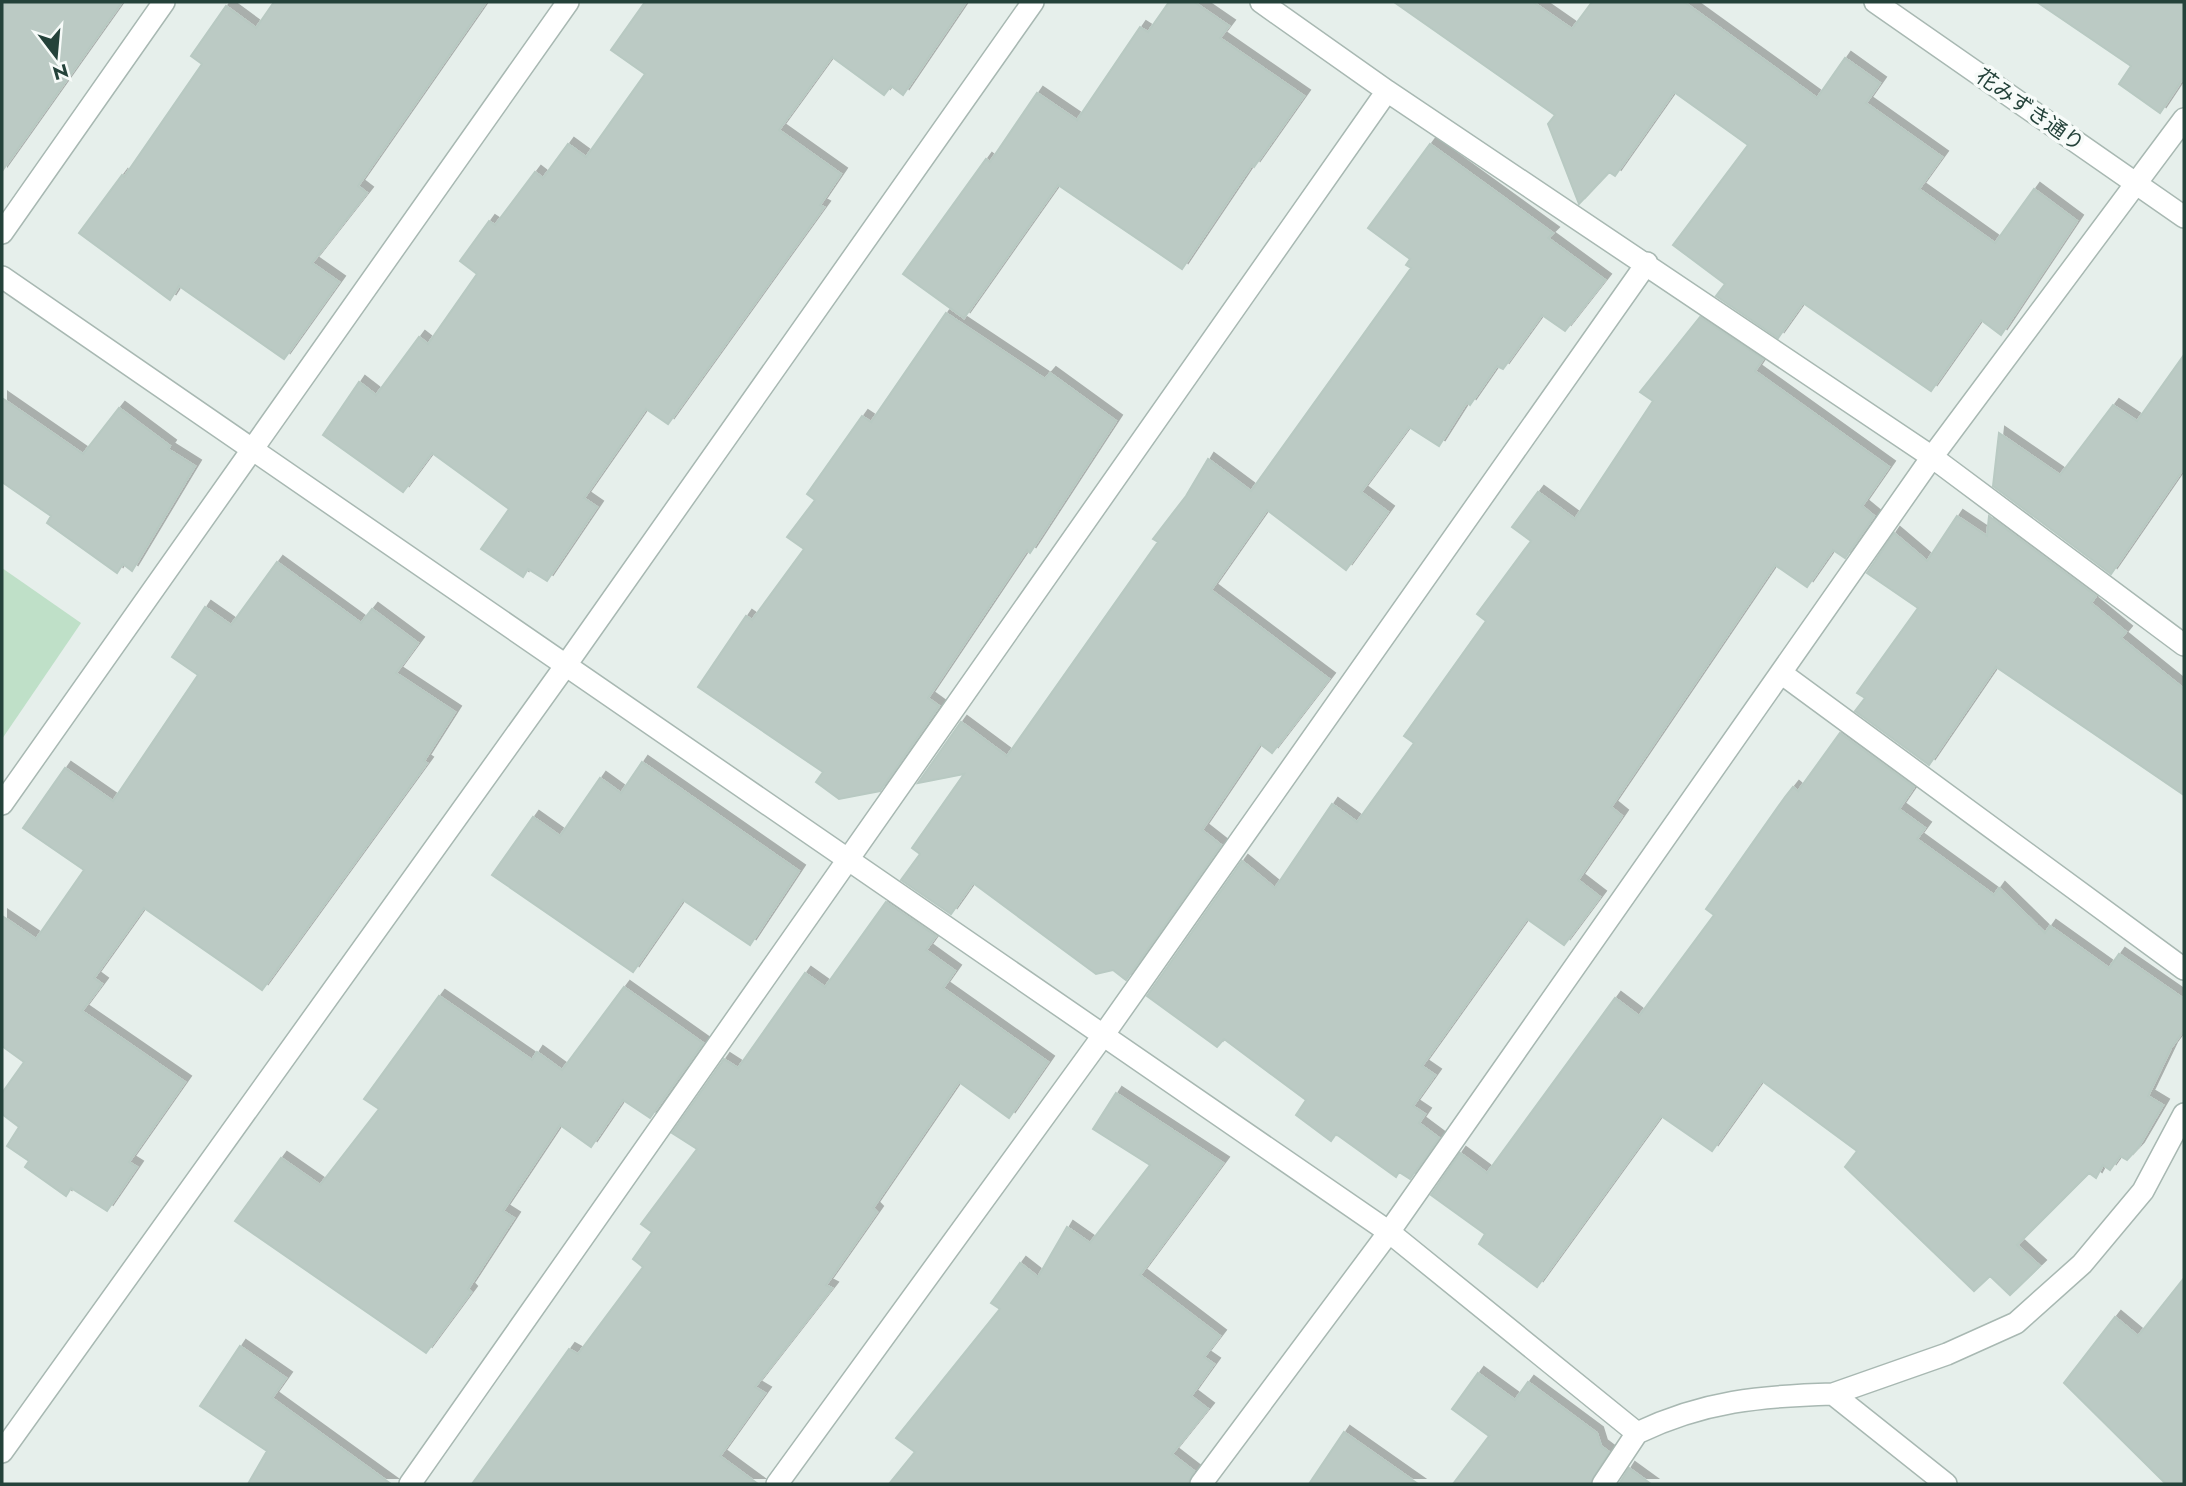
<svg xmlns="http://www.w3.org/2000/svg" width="2186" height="1486" font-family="Jost,'Noto Sans JP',sans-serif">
	<defs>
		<filter id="shadow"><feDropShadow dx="6" dy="-6" stdDeviation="0" flood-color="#0004"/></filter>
	</defs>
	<rect width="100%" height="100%" fill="#e6efeb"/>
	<path fill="#bfe0c8" d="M2,568l79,55 -79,116z"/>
	<path fill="#bbcac4" stroke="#b8c9c2" stroke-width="2" filter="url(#shadow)" d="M2,2h120l-120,169z
		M274,2h212l-128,184 9,7 -55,70 27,19 -55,77 -105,-73 -9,14 -91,-67 43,-58 2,2 78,-113 -11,-8 35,-50 30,22z
		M645,2h321l-63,93 -12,-9 -7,9 -52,-38 -53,73 62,44 -21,31 4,2 -156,217 -22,-15 -62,89 13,9 -50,74 -19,-12 -5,8 -42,-28 28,-40 -77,-56 -29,39 -80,-57 36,-53 17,13 43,-58 9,7 49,-70 -17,-13 29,-40 6,4 40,-53 8,6 25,-34 18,13 59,-83 -34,-24z
		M1169,2h25l35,24 -9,12 84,58 -50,71 -2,-2 -70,104 -124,-84 -94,133 -61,-44 83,-115 4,3 47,-69 40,27 63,-93 8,5z
		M1394,2h139l39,27 20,-27h92l133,96 28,-40 35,25 -14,20 76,54 -23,32 76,54 39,-54 43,32 -76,114 -20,-15 -50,71 -128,-88 -25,35 -62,-42 9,-12 -52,-39 75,-100 -74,-53 -59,84 -6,-4 -30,32 -31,-80 7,-9z
		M2037,2h147v75l-24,36 -41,-29 12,-18z
		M1430,144l123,89 -5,5 57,42 -40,51 -23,-16 -39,54 -6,-3 -27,39 -3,-3 -28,44 -30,-19 -48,65 27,20 -42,58 -79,-60 -56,80 118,89 -57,74 -12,-9 -58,86 19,15 -95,135 -13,-10 -17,4 -123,-91 -22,31 -50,-34 19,-26 -8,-6 52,-74 -46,9 43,-61 46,34 151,-214 -5,-3 33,-43 22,-37 43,32 160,-223 -5,-3 4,-6 -42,-31z
		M946,313l99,66 5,-6 66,48 -86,132 -3,-3 -99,148 11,8 -59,85 -41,8 -23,-17 7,-10 -125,-85 48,-71 6,4 52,-71 -17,-12 28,-37 -8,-6 55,-78 9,6z
		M1700,317l63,42 -8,12 134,96 -27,39 12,10 -29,42 -12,-8 -26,37 -32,-22 -164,242 11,9 -44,64 22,17 -36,48 -37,-26 -105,147 13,9 -22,31 12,8 -6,9 20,15 -29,41 -11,-7 -3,5 -60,-43 -5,7 -35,-26 10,-15 -82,-61 -7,8 -70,-51 95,-135 33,27 57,-84 25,18 57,-79 -10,-7 82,-115 -9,-7 54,-73 -19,-14 26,-35 37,27 78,-118 -13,-9z
		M2184,355v113l-73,106 -118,-88 6,-53 61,42 53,-70 24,16z
		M2,398l81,56 36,-46 51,38 -2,3 27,17 -63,105 -9,-7 -6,9 -70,-50 4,-7 -49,-34z
		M1957,516l30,20 2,-20 107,80 -5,7 35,29 -5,6 63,51v106l-188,-128 -67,98 -74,-54 10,-13 -8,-5 61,-85 -51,-35 27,-40 33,28z
		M277,562l84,61 11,-14 46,34 -22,30 59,39 -31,49 3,2 -165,227 -118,-82 -50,70 8,6 -20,27 103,71 -56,80 8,5 -30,44 -36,-23 -5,8 -41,-29 4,-6 -22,-15 12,-19 -17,-13v-21l22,-31 -22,-16v-130l34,23 48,-69 -61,-42 42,-60 48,33 85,-126 -26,-18 33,-50 26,18z
		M1840,733l74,54 -15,22 26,19 -8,11 77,56 5,-7 46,45 5,-7 59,42 10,-14 65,45v31l-13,18 -23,48 15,9 -25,43 -11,12 -7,-4 -10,14 -7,-5 -7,13 -7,-5 -72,72 23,21 -30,29 -20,-19 -16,15 -129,-124 12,-16 -95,-70 -50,70 -51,-35 -124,171 -58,-43 6,-10 -54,-39 29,-42 27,20 128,-175 24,18 75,-101 -8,-6 79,-112 8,-10 5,4z
		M642,762l157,109 -49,74 -67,-45 -50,72 -141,-97 41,-58 27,19 40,-58 21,15z
		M886,902l50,34 -10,14 29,21 -12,17 105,74 -39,56 -50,-36 -86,126 4,4 -51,73 6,3 -77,99 10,6 -45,63 38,28h-286l97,-135 9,5 65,-87 -10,-8 19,-27 -11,-8 56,-75 -25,-16 52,-74 14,9 67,-95 20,14z
		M624,987l79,56 -53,75 -27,-18 -32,47 -31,-22 -57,86 11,7 -46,71 3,3 -45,61 -191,-132 46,-63 39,27 59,-76 -15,-10 75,-103 93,64 5,-8 25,18z
		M1116,1093l107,70 -83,112 80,61 -16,21 10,7 -23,32 17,13 -36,45 22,17 -6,13h-299l26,-32 -19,-14 104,-129 -9,-6 29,-40 18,14 29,-50 23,16 60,-78 -57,-36z
		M2184,1278v206h-18l-102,-101 51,-66 23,19z
		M240,1346l46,32 -14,20 119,86h-143l19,-33 -67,-45z
		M1478,1373l37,27 13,-18 69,51 4,13 8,6 -19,32h-137l36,-48 -37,-27z
		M1344,1432l74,52h-109z
		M1629,1468l22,16h-32z"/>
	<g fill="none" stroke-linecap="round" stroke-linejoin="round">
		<defs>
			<path id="minor" d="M1261,2l126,89 545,366 252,188
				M1875,2l309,215
				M2,233l162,-231
				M2,277l1387,955 248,201c67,-32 124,-37 196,-39l113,90
				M1781,673l403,296
				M2,804l566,-802
				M1833,1394l114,-40 69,-31 66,-59 61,-73 41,-77
				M2,1452l564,-787 467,-663
				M410,1484l977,-1393
				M777,1484l325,-447 545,-774
				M1201,1484l188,-252 543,-775 252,-338
				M1603,1484l34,-51"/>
		</defs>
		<use href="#minor" stroke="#a8b8b2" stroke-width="24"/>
		<use href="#minor" stroke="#fff" stroke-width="21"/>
	</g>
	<g text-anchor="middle" stroke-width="7" stroke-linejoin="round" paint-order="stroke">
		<g font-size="21" fill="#24423a" stroke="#f7fbf9">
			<text transform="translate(2030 110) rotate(35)" y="7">花みずき通り</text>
		</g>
	</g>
	<rect width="2186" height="1486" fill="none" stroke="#24423a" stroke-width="7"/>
	<g transform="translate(56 56) rotate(164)" stroke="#f7fbf9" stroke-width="5" paint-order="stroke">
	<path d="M0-5L12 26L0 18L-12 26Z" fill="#24423a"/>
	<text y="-10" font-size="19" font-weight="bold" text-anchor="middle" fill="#24423a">N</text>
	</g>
</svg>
